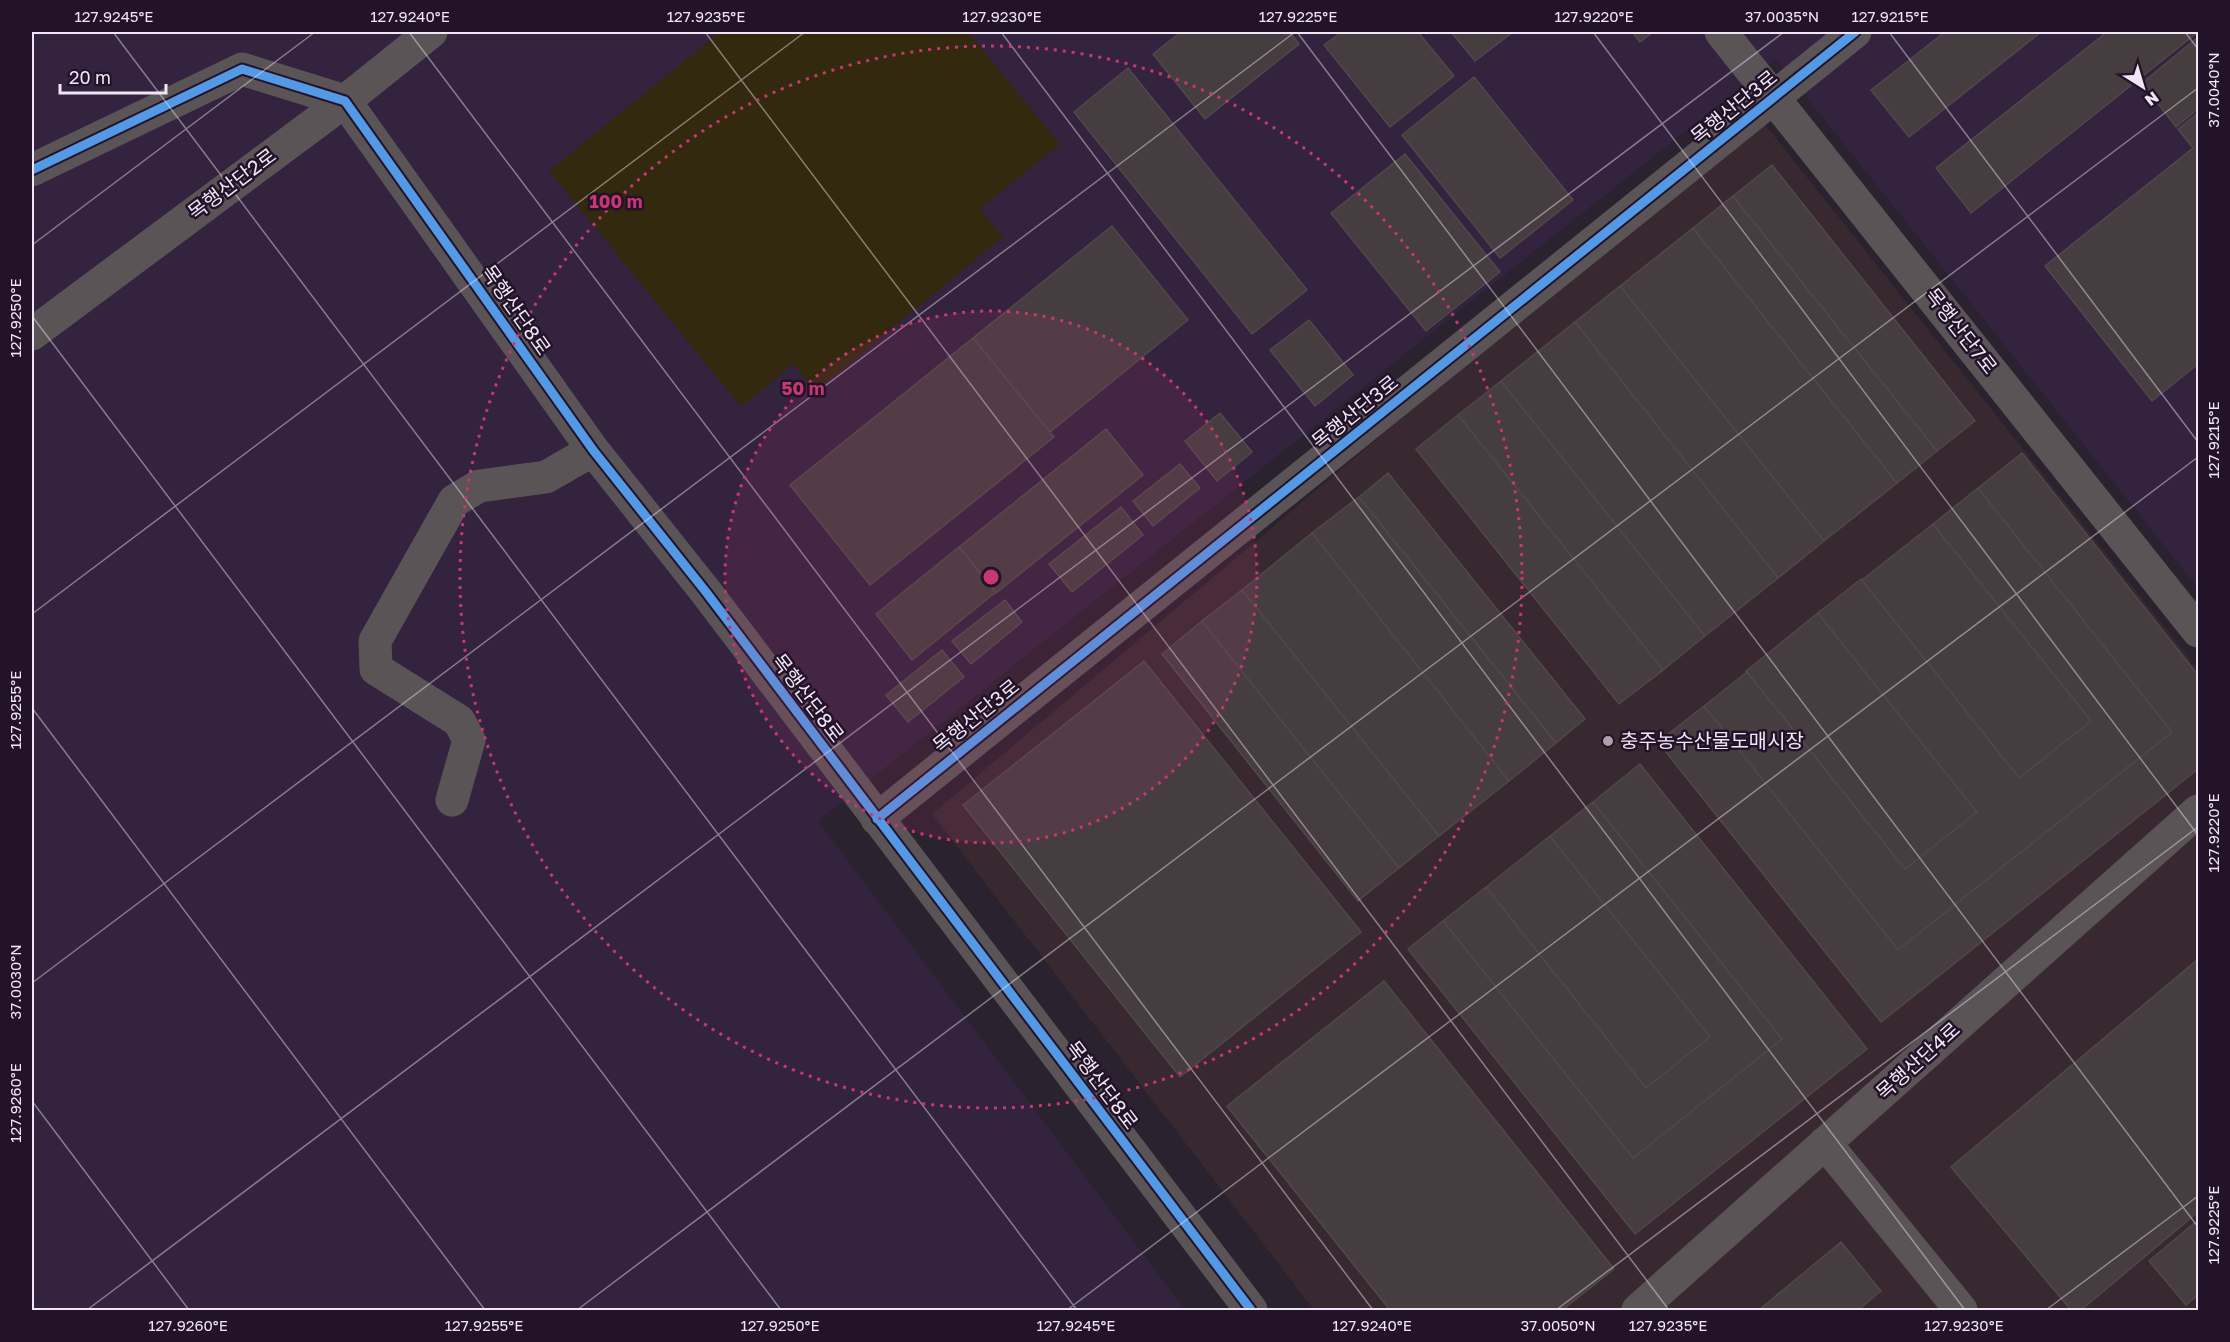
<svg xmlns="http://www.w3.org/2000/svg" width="2230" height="1342" font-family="'Golos Text','Noto Sans KR',sans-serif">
	<rect width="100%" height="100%" fill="#2a222e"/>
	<path fill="#382931" d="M1759,117l439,552v641h-884l-382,-496z"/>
	<path fill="#34233e" d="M32,32h2166v556l-422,-529 -958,762 367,489h-1153z"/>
	<path fill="#32290e" d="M720,32h248l92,112 -80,65 23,28 -188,154 -22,-27 -52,43 -192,-236z"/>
	<path fill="#453d40" stroke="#51484a" stroke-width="1.5" d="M1181,32h109l9,12 -94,75 -52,-65z
		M1342,32h76l36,44 -64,51 -66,-82z
		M1451,32h62l-38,29z
		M1632,32h21l-13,10z
		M1945,32h96l-132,105 -38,-47z
		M2107,32h91l-227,181 -35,-45z
		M2198,37v72l-22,18 -34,-44z
		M1128,68l179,222 -55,44 -178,-222z
		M1474,77l99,123 -73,58 -98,-123z
		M2198,113v251l-46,37 -107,-135 148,-118 -15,-19z
		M1405,154l95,118 -74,59 -95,-118z
		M1772,165l203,256 -38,30 -204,-255z
		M1733,196l204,255 -40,32 -204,-255z
		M1112,226l76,94 -138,112 -77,-94z
		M1693,228l204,255 -73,58 -204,-255z
		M1620,286l204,255 -46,37 -203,-256z
		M1309,320l44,55 -38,31 -45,-56z
		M1575,322l203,256 -73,58 -204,-255z
		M973,338l81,99 -184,148 -80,-100z
		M1501,381l204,255 -42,34 -205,-255z
		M1220,413l32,39 -35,29 -32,-40z
		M1458,415l205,255 -44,34 -203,-255z
		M1106,429l37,46 -147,118 -37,-46z
		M2022,453l176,222v94l-317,253 -223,-280 46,-36 194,244 274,-218 -194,-244z
		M1180,464l20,24 -47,38 -20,-25z
		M1388,473l197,246 -29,24 -197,-246z
		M1978,488l194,244 -274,218 -194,-244 43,-34 158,197 72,-57 -159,-199 43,-34 158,199 72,-57 -158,-197z
		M1359,497l197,246 -47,38 -197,-248z
		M1121,507l22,28 -71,57 -23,-28z
		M1933,524l158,197 -72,57 -157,-198z
		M1312,533l197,248 -70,55 -197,-246z
		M959,547l37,45 -84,68 -36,-46z
		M1242,590l197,246 -40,32 -197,-247z
		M1005,600l17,22 -51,42 -19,-23z
		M1818,613l159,199 -72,57 -159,-198z
		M1202,621l197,247 -41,33 -196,-247z
		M942,650l22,27 -56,45 -22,-27z
		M1144,661l217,271 -181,145 -217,-272z
		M1640,764l227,285 -232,185 -227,-285 35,-28 190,237 149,-119 -189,-237z
		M1593,802l189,237 -149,119 -190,-237 43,-34 160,201 64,-51 -160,-201z
		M1550,836l160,201 -64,51 -160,-201z
		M2198,959v253l-117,98h-10l-120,-143z
		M1384,981l230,288 -52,41h-172l-163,-204z
		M2198,1220v75l-12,10 -37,-44z
		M1841,1242l40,49 -23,19h-99z"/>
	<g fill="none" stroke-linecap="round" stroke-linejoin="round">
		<path stroke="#5a5457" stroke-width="33" d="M1721,32l477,599
			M32,170l210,-101 103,32 248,349 113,142 545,718
			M32,334l313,-233 86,-69
			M452,800l17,-60 -10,-19 -83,-52 -1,-28 79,-140 25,-15 67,-9 47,-27
			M877,819l978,-787
			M1825,1143l136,167
			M1638,1310l560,-499"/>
		<defs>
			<path id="cycleway" d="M32,170l210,-101 103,32 248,349 113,142 545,718
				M877,819l978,-787"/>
		</defs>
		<use href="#cycleway" stroke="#221329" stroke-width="13"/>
		<use href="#cycleway" stroke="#5399e6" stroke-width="9"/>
	</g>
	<path fill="none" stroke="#f0e6f5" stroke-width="1.5" stroke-opacity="0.45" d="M113,32l964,1278M409,32l964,1278M705,32l964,1278M1001,32l964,1278M1297,32l901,1195M1593,32l605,803M1889,32l309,410M2185,32l13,17M32,245l283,-213M32,316l749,994M32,614l773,-582M32,708l453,602M32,983l1263,-951M32,1101l157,209M87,1310l1697,-1278M577,1310l1621,-1222M1067,1310l1131,-853M1556,1310l642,-483M2046,1310l152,-114"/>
	<circle cx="991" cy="577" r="266" fill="#c93772" fill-opacity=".12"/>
	<g fill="none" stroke="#c93772" stroke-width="3" stroke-dasharray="3 6">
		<circle cx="991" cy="577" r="266"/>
		<circle cx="991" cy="577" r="531"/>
	</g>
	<circle fill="#aba1af" stroke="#221329" stroke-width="2" cx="1608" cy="741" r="6"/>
	<g text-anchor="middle" stroke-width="5" stroke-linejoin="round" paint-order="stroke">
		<g font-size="20" fill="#f0e6f5" stroke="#221329">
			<text transform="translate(1734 107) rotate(-39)" y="7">목행산단3로</text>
			<text transform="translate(232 184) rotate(-37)" y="7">목행산단2로</text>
			<text transform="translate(516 310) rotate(55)" y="7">목행산단8로</text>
			<text transform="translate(1961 331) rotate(52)" y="7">목행산단7로</text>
			<text transform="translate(1355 412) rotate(-39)" y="7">목행산단3로</text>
			<text transform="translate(808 698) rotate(53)" y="7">목행산단8로</text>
			<text transform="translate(976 716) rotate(-39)" y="7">목행산단3로</text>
			<text transform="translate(1918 1061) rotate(-42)" y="7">목행산단4로</text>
			<text transform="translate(1102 1085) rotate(53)" y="7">목행산단8로</text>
		</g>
		<g font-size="20" fill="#f0e6f5" stroke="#221329" text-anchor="start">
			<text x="1620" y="748">충주농수산물도매시장</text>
		</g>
	</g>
	<circle cx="991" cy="577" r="9" fill="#c93772" stroke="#221329" stroke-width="3"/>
	<g font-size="18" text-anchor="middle" font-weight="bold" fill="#c93772" stroke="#221329" stroke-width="5" stroke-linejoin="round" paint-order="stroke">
		<text x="616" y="208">100 m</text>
		<text x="803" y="395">50 m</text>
	</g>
	<rect width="2230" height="1342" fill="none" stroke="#221329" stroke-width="66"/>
	<g transform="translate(2143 87) rotate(143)" stroke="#221329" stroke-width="4.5" paint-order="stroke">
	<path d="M0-4.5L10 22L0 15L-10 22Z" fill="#f0e6f5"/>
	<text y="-9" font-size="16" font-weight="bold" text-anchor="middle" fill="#f0e6f5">N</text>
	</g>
	<path d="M60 84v9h106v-9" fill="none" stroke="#f0e6f5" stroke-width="3"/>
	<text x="69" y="84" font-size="18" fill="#f0e6f5" stroke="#221329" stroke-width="4.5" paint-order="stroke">20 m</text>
	<rect x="33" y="33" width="2164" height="1276" fill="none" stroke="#f0e6f5" stroke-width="2"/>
	<g font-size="15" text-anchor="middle" fill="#f0e6f5">
		<text x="114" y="22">127.9245°E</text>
		<text x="410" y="22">127.9240°E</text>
		<text x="706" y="22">127.9235°E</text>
		<text x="1002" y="22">127.9230°E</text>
		<text x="1298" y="22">127.9225°E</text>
		<text x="1594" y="22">127.9220°E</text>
		<text x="1782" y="22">37.0035°N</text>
		<text x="1890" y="22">127.9215°E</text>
		<text transform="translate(2214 90) rotate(-90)" y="5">37.0040°N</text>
		<text transform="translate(16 318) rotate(-90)" y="5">127.9250°E</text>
		<text transform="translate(2214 440) rotate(-90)" y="5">127.9215°E</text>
		<text transform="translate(16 710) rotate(-90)" y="5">127.9255°E</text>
		<text transform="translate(2214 833) rotate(-90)" y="5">127.9220°E</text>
		<text transform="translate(16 982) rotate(-90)" y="5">37.0030°N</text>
		<text transform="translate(16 1103) rotate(-90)" y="5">127.9260°E</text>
		<text transform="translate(2214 1225) rotate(-90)" y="5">127.9225°E</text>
		<text x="188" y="1331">127.9260°E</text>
		<text x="484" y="1331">127.9255°E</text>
		<text x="780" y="1331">127.9250°E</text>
		<text x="1076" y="1331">127.9245°E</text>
		<text x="1372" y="1331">127.9240°E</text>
		<text x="1558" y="1331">37.0050°N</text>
		<text x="1668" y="1331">127.9235°E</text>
		<text x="1964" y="1331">127.9230°E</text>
	</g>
</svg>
